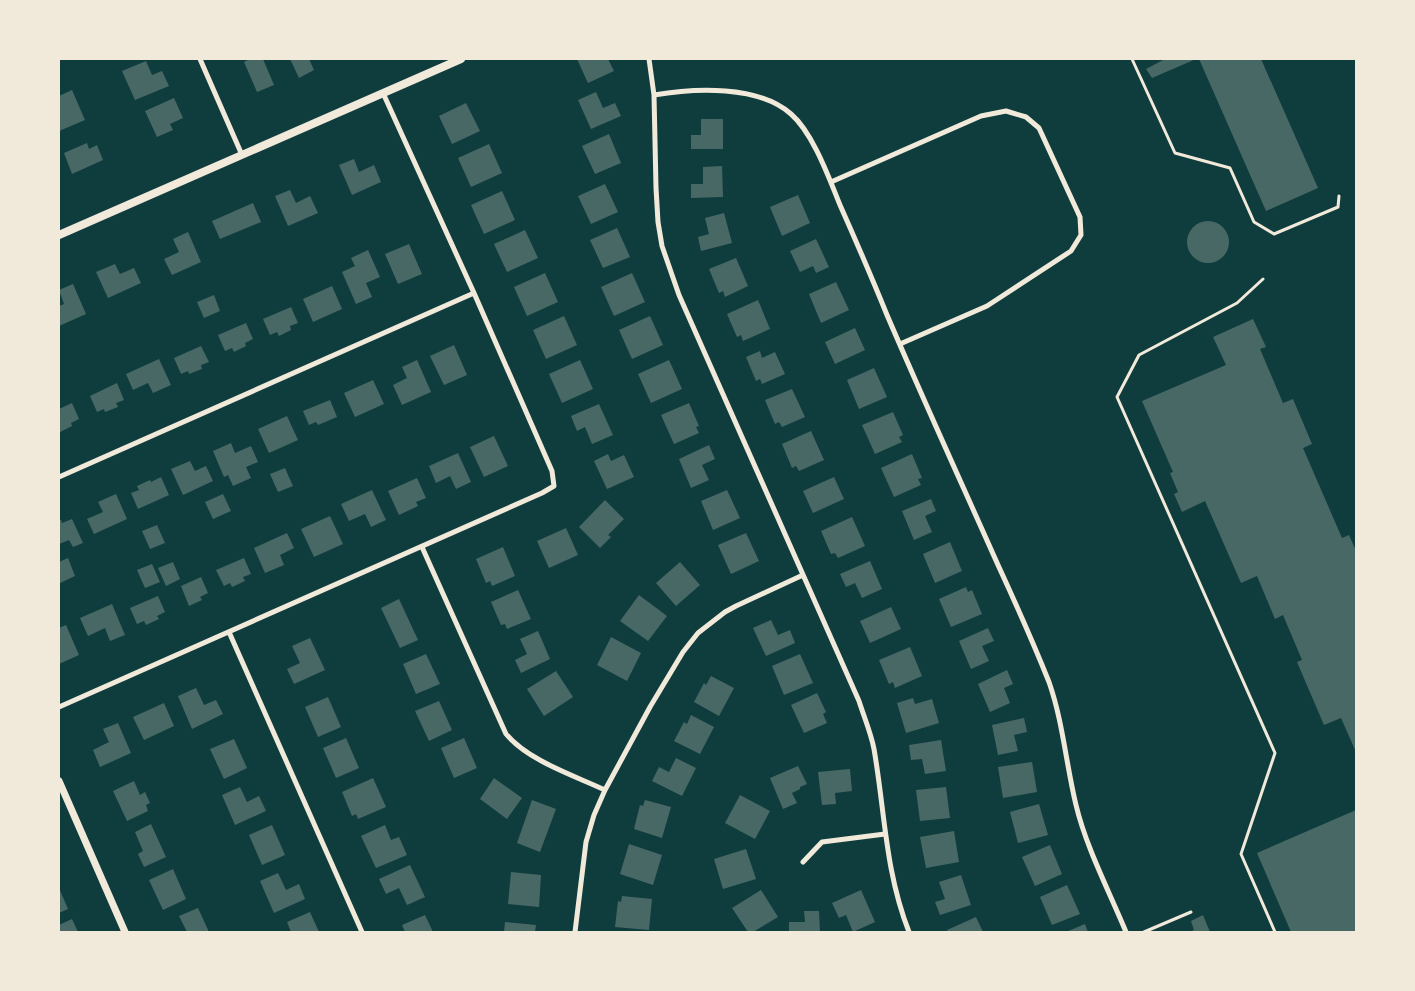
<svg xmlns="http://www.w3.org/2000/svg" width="1415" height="991" font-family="'PT Serif',serif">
	<rect width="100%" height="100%" fill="#0f3d3e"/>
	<path fill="#486865" d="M250,59h13l11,26 -17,7 -13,-30z
		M290,59h19l5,11 -15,8z
		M577,59h31l6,12 -26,12z
		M1162,59h34l-44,19 -6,-9 17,-9z
		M1199,59h62l57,129 -52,23z
		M146,61l6,14 10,-4 7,15 -34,14 -13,-29z
		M72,90l13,30 -26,11v-35z
		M596,92l7,16 12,-5 6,13 -30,13 -13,-29z
		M174,98l9,20 -13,6 3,6 -16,7 -12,-26z
		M466,103l14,28 -28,13 -13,-28z
		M701,119h22v30h-32v-14h10z
		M609,134l12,29 -26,11 -13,-28z
		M87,143l2,6 8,-4 6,15 -31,14 -8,-21z
		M489,144l13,29 -31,14 -13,-29z
		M354,159l5,13 15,-7 7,17 -29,13 -13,-30z
		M722,166l1,31 -32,1v-14h12v-17z
		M605,184l13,28 -27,12 -13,-28z
		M290,190l6,13 14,-7 8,17 -30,13 -13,-30z
		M502,191l13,29 -31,14 -13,-29z
		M798,195l12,28 -28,13 -12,-29z
		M253,203l8,19 -41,17 -8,-18z
		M724,213l8,30 -31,8 -3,-14 11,-3 -4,-16z
		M1187 242a21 21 0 1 1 42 0a21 21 0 1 1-42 0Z
		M617,228l13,29 -27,11 -13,-28z
		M525,230l13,28 -31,14 -13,-28z
		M188,232l13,30 -29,13 -8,-16 15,-7 -6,-13z
		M816,239l13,28 -13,6 -3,-7 -13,6 -10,-21z
		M409,244l13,30 -24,10 -13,-30z
		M368,250l12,27 -14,6 6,14 -16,7 -14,-32 13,-6 -4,-8z
		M736,258l12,28 -23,11 -2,-6 -4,2 -10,-24z
		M115,264l5,10 14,-6 7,15 -33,15 -12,-26z
		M545,273l13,29 -31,14 -13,-29z
		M632,273l13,29 -31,14 -13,-29z
		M836,282l13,28 -28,13 -12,-29z
		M73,284l13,30 -27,12v-20l5,-2 -5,-14z
		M332,286l10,23 -29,13 -10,-23z
		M214,295l6,16 -16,7 -7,-16z
		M758,300l12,29 -27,12 -2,-6 -4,2 -10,-23z
		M291,307l7,16 -8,3 1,4 -12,6 -2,-4 -7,3 -7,-16z
		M564,316l13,29 -31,14 -13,-29z
		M650,316l13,29 -31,14 -13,-29z
		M1253,319l13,28 -6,2 23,54 10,-4 19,45 -9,4 39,90 7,-3 7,16v201l-15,-34 -17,7 -27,-63 5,-2 -19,-45 -8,4 -18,-43 -16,7 -36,-82 -23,11 -8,-18 4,-2 -8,-19 3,-1 -31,-71 84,-36 -13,-28z
		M246,323l7,16 -8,4 1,3 -12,6 -2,-4 -7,3 -7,-16z
		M855,328l10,22 -30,14 -10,-22z
		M454,345l13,30 -23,10 -14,-29z
		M201,346l8,16 -8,3 1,4 -13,5 -1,-3 -7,3 -7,-16z
		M760,351l2,7 13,-6 10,22 -23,10 -2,-5 -4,2 -10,-24z
		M159,359l12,26 -18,8 -5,-10 -15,7 -7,-16z
		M417,360l14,32 -29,13 -9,-20 14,-7 -5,-11z
		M580,360l13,29 -31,14 -13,-29z
		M669,360l13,29 -31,14 -13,-29z
		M874,368l13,29 -28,12 -12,-29z
		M373,380l11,24 -29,13 -11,-24z
		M117,383l7,17 -8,3 2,4 -13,5 -1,-3 -7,3 -7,-16z
		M792,389l13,28 -23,10 -3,-5 -4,2 -10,-24z
		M330,400l7,17 -19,8 -2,-3 -7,3 -6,-14z
		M72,403l7,16 -8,4 1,3 -12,6 -1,-23z
		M689,403l10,23 -3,1 3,6 -25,11 -13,-29z
		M599,404l14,31 -21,9 -7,-17 -8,4 -6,-15z
		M893,412l10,23 -4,2 3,5 -27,12 -13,-29z
		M287,416l11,24 -29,13 -11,-24z
		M811,431l13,29 -25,11 -3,-5 -4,2 -10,-24z
		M494,436l14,30 -24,11 -14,-30z
		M231,443l4,10 16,-7 7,16 -12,5 5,11 -18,8 -5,-11 -4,2 -11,-26z
		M709,445l6,14 -13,6 7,15 -18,8 -12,-29z
		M458,453l13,29 -15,7 -6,-13 -14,7 -7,-17z
		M608,454l3,7 13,-6 10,22 -27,12 -13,-28z
		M912,454l10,24 -4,1 3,6 -27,12 -13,-29z
		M190,461l5,10 11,-5 7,15 -30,14 -12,-26z
		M285,468l8,18 -15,6 -8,-18z
		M161,477l8,18 -31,14 -7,-16 8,-3 -2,-4 13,-6 1,2z
		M834,477l10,22 -31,14 -10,-22z
		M417,478l9,20 -10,4 2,4 -19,9 -11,-24z
		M372,490l14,30 -15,7 -6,-13 -16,7 -8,-17z
		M727,490l13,28 -27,12 -12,-29z
		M116,494l11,25 -33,15 -7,-15 16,-7 -5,-10z
		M223,494l8,17 -18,8 -8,-17z
		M931,499l5,12 -11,5 7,16 -18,8 -12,-29z
		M605,500l19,19 -16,16 3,2 -11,11 -21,-21z
		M330,516l13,28 -29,13 -13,-28z
		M852,517l13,29 -27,12 -3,-5 -4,1 -10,-23z
		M72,519l11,24 -10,4 -4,-7 -10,4v-24h2l1,3z
		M157,525l8,18 -15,6 -8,-18z
		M566,528l12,27 -29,13 -12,-27z
		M287,533l7,15 -14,7 4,10 -19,8 -11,-25z
		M746,533l13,28 -28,13 -13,-29z
		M950,542l12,29 -27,12 -12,-29z
		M503,547l12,29 -23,10 -2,-5 -4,2 -10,-24z
		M68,558l7,18 -15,7 -1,-4v-17z
		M244,558l7,16 -8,3 2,4 -13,6 -2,-4 -6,3 -8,-16z
		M870,561l12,28 -20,9 -7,-15 -9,4 -6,-13z
		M173,562l7,17 -14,7 -8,-18z
		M680,562l20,23 -24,21 -20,-23z
		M152,564l8,18 -15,6 -8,-18z
		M201,577l7,16 -8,4 2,3 -13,6 -8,-20z
		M966,587l2,5 4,-2 10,24 -31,13 -12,-28z
		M518,590l13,29 -24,10 -2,-5 -4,1 -10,-23z
		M639,595l28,21 -19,25 -28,-20z
		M158,596l7,16 -8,4 2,3 -13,6 -2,-4 -7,3 -7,-16z
		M399,599l19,41 -18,8 -19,-40z
		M112,604l13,31 -15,6 -5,-13 -17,8 -8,-18z
		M891,607l10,22 -31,14 -10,-22z
		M771,620l7,15 12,-5 5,13 -29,13 -13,-28z
		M66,625l13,30 -20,9v-36z
		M988,628l6,13 -12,5 7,15 -18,8 -12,-28z
		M538,631l12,28 -29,14 -6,-13 12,-6 -7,-15z
		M611,637l30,16 -14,28 -30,-16z
		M310,638l15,32 -31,14 -7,-15 13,-6 -8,-17z
		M910,647l12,29 -27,12 -2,-6 -4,2 -10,-24z
		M426,654l14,30 -24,10 -13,-30z
		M800,654l13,29 -29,12 -12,-29z
		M1007,670l6,14 -9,4 6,15 -20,9 -12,-28z
		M556,671l17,26 -29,19 -17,-27z
		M711,676l23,12 -15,28 -25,-14 10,-19 2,2z
		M196,688l8,17 12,-5 7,14 -31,15 -14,-33z
		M817,693l9,19 -3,2 4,9 -23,10 -13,-28z
		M328,697l13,30 -23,10 -13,-30z
		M913,698l2,6 17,-5 7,24 -33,10 -9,-30z
		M439,701l13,29 -23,11 -14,-30z
		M164,703l10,23 -30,14 -11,-23z
		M691,715l23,12 -14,27 -26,-13 10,-19 3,2z
		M1024,718l3,14 -13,3 4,16 -20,4 -6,-30z
		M118,723l13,30 -31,14 -7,-17 16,-8 -6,-13z
		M346,738l13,30 -23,10 -13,-30z
		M464,738l13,30 -23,10 -13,-30z
		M234,739l13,29 -23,11 -14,-30z
		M941,740l5,31 -21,3 -3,-15 -11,1 -2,-15z
		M676,758l20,10 -14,28 -30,-15 7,-14 10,5z
		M1032,762l5,30 -34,6 -5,-31z
		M798,766l9,18 -7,3v2l-8,4 5,10 -14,6 -13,-31z
		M850,769l2,22 -17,2 1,11 -14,1 -4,-33z
		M373,778l13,29 -28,12 -2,-5 -4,2 -10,-24z
		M494,778l28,20 -15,21 -27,-20z
		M134,781l6,14 5,-3 5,11 -4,2 2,6 -21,10 -14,-30z
		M240,787l7,15 12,-6 7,15 -31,14 -13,-30z
		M946,787l4,31 -30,3 -4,-31z
		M740,795l30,16 -15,28 -30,-16z
		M532,800l24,9 -16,43 -23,-9z
		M645,800l26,7 -9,31 -28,-9 6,-24 3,1z
		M1039,804l9,31 -30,8 -8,-31z
		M1356,810v122h-65l-34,-79z
		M151,824l15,33 -22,10 -6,-13 5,-3 -8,-19z
		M272,825l13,30 -23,10 -13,-30z
		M385,825l6,15 8,-3 8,18 -31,13 -15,-32z
		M954,831l5,31 -33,6 -6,-31z
		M629,844l33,11 -9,30 -33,-11z
		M1050,845l12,29 -27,12 -13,-29z
		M746,849l10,30 -33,10 -9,-30z
		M410,865l15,32 -18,8 -8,-17 -13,6 -7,-15z
		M173,869l13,30 -23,11 -14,-30z
		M511,872l30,3 -2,32 -31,-3z
		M278,873l8,17 13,-6 6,15 -31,14 -14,-32z
		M961,875l10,30 -31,10 -5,-13 10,-3 -6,-17z
		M1067,885l13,29 -28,11 -12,-28z
		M59,888l9,21 -9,4z
		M761,890l17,27 -25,15h-5l-16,-24z
		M861,890l14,32 -22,10 -7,-17 -7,3 -7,-15z
		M622,896l30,3 -3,31 -34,-3 3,-26 3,1z
		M198,908l11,24h-22l-8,-16z
		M804,911h15l1,21h-31v-10h16z
		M310,912l9,20h-28l-4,-10z
		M425,915l8,17h-28l-3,-7z
		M1203,915l7,17h-21l5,-2 -3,-9z
		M976,917l7,15h-35l-1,-2z
		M72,919l6,13h-19v-7z
		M505,922l31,3 -1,7h-31z
		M1085,924l3,8h-22z"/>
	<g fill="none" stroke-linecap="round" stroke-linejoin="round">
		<path stroke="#f1e9da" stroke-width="3" d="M1132,59l43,94 55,15 24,54 20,12 64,-27 1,-11
			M1263,279l-26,24 -98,52 -22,42 158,356 -34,101 34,78
			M1144,932l47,-20"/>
		<path stroke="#f1e9da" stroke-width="5" d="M200,59l42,96
			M649,59l5,36 2,93 2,34 4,24 17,49 180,406c5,16 12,32 15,48 11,63 11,122 35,183
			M654,95c41,-7 104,-10 137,19 22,19 38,64 49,91 16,36 32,73 47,110 36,84 74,167 111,250 18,39 35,77 51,117 14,40 17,82 27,123 10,42 33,86 50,127
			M831,182l150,-66 25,-5 20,6 13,11 41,89 1,18 -10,16 -84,55 -87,38
			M59,477l415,-184
			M422,547l84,187c23,27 67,41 99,56
			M229,632l133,300
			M59,707l483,-214 12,-7 -2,-15 -78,-178 -91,-200
			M803,862l19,-20 63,-8
			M575,932l11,-90 8,-27 11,-25 45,-83 33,-55 15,-19 27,-21 11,-6 67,-31"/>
		<path stroke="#f1e9da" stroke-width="7" d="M59,781l66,151"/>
		<path stroke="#f1e9da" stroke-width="8" d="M59,235l402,-176"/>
	</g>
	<rect width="1415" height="991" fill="none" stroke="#f1e9da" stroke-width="120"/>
</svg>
